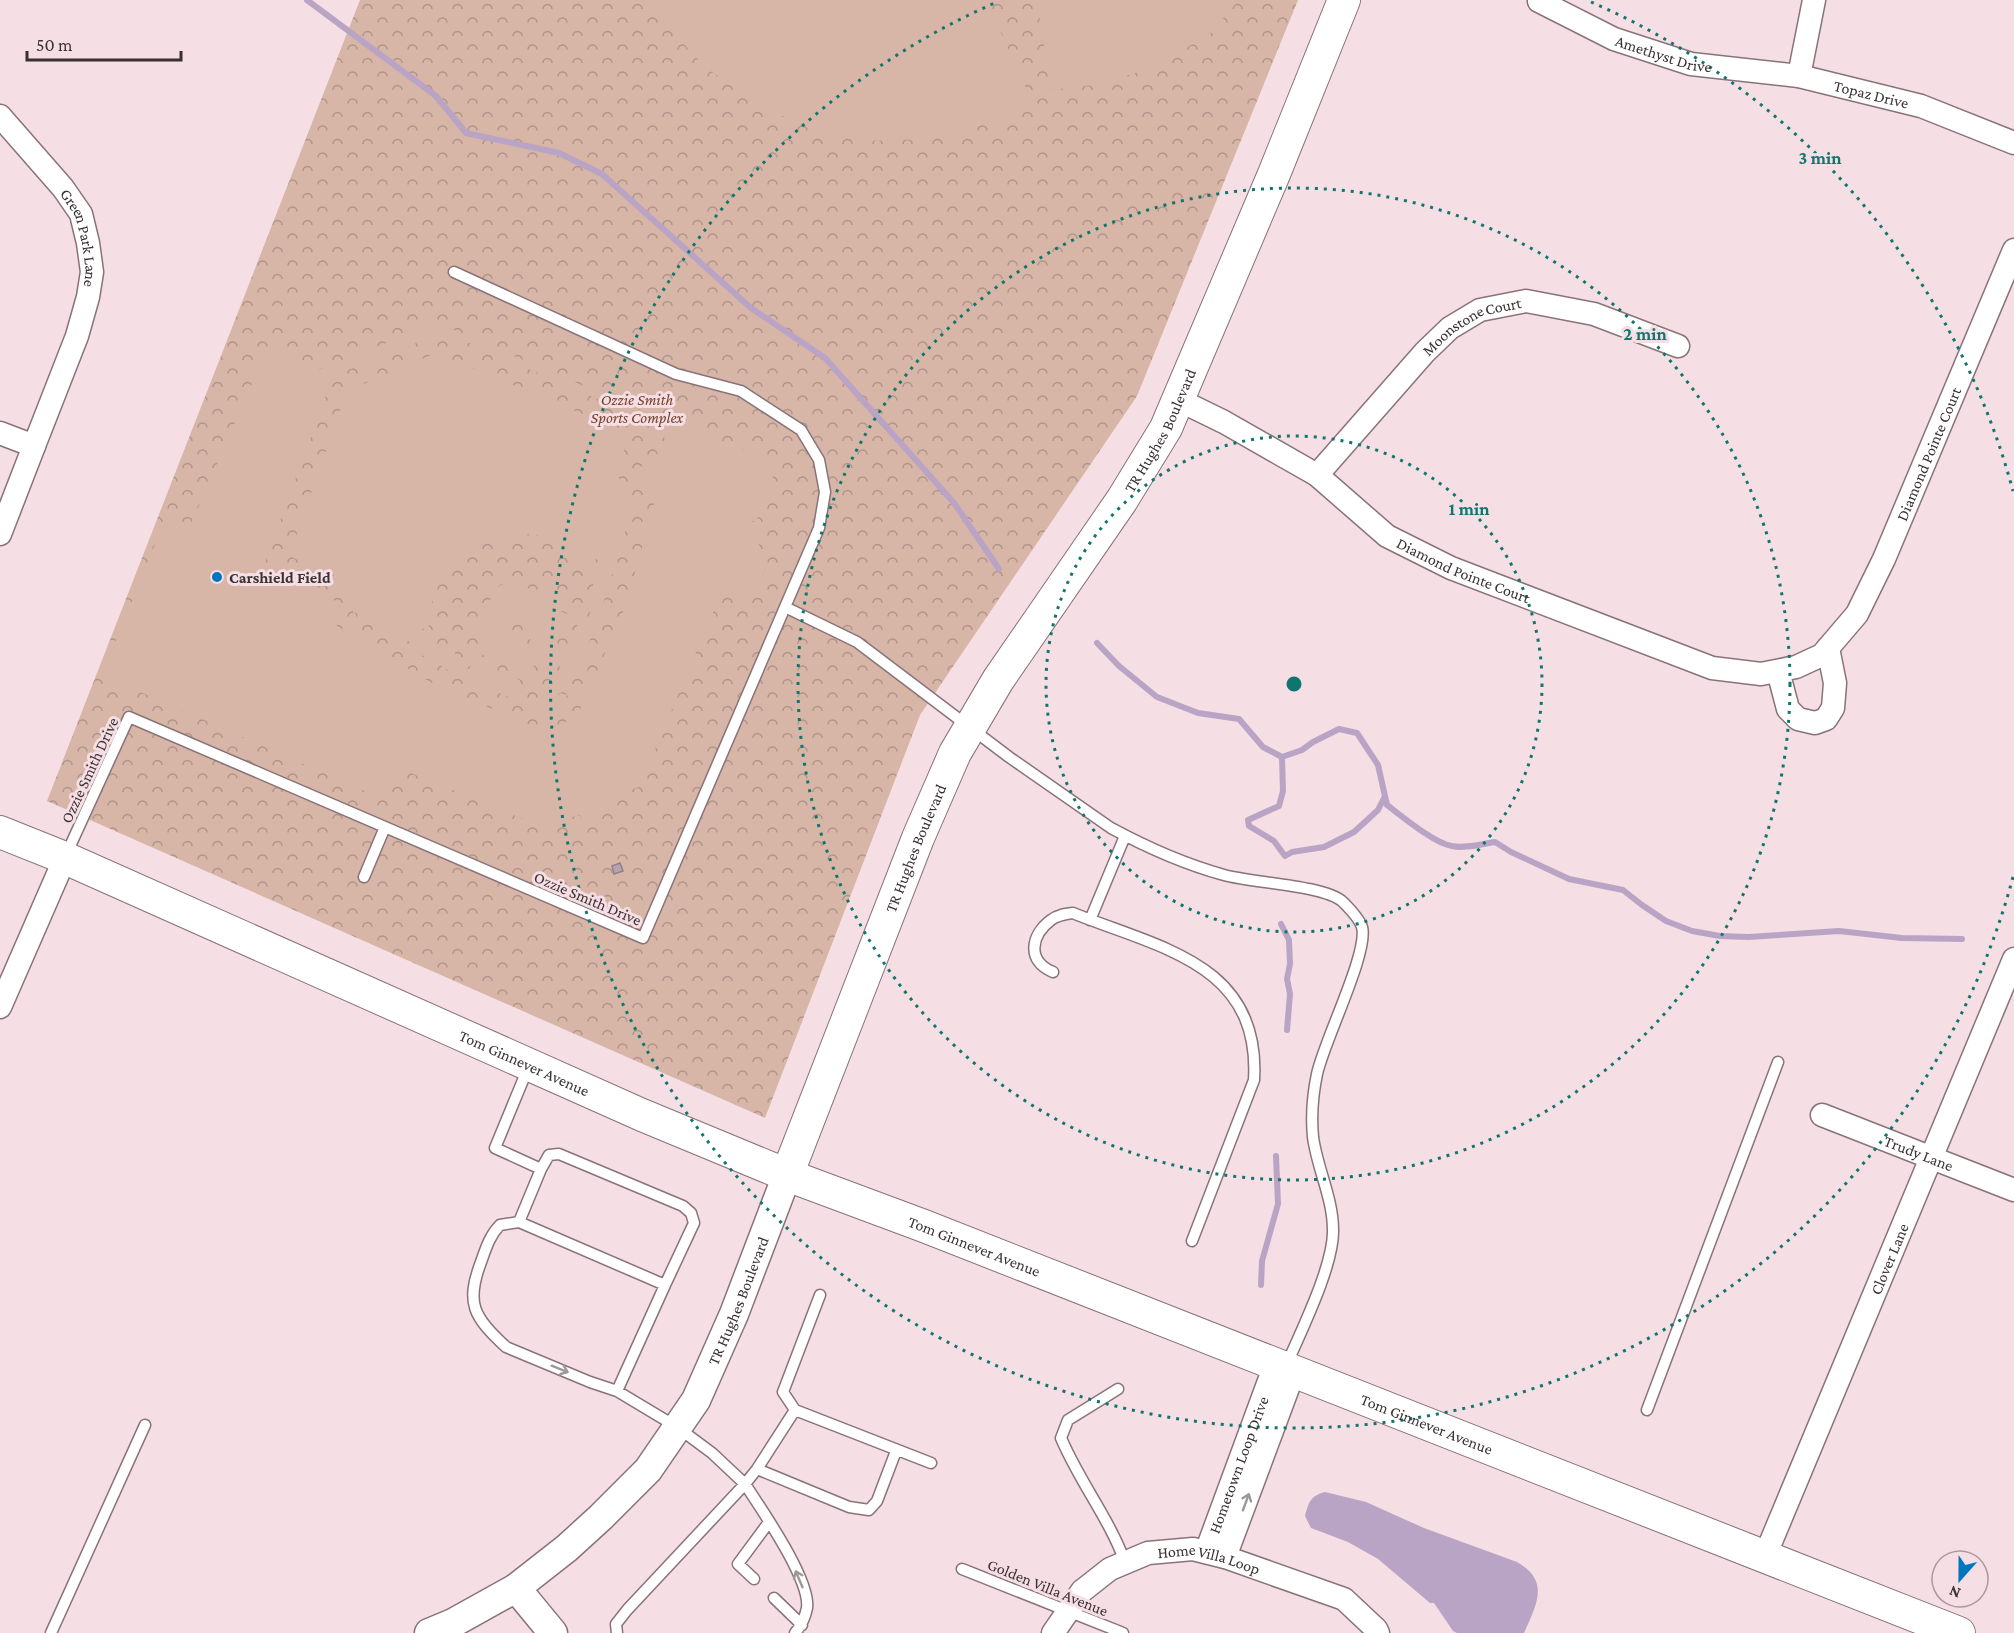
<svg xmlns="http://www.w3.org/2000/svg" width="2014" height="1633" font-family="'Crimson Pro',serif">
	<defs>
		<pattern id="park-crowns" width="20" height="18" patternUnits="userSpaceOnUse" patternTransform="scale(1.5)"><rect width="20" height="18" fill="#d7b5a7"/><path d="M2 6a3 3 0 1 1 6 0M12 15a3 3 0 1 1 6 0" fill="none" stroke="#af9489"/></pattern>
	</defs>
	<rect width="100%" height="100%" fill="#f5dee4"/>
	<path fill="url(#park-crowns)" d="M360,0h938l-161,396 -217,319 -155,403 -718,-317z"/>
	<path fill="#d7b5a7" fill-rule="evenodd" d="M652,0h334l48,105 -30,13 -75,21 -63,2 -59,-14 -51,-23 -52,-38 -45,-49z
		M1037,0h202l-30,35 -60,34 -55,16 -43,5z
		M437,323l219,94 44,5 20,26c53,-6 75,47 29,76l19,39 -17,38 -28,-12 -84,198 -31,11 2,5 -6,3 2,5 -24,9 -2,-5 -8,2 -2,-5 -32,13 -137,-56 -14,32 -285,-126 61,-151 24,9 81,-186 50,23zM444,332l210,92 15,20 -34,28 20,28 -29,105 -49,112 -33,14 -114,-49 -93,-56 -4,-32 -69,-29 69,-189z
		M436,353l190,79 4,5 -14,32 15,43 -33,109 -26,60h-6v-9l-7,-6 21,-47 7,2 5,-13 -6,-7 17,-39 -8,-3 -4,7c-16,-16 -42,-32 -66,-32 -51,0 -100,44 -96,97l-8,-3 -4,7 38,17 2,11 12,6 3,-6 48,17 -2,7 7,10 -3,6 -67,-29 -35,-20 2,-6 -18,-9 -2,4 -30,-16 3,-8 -18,-9 -3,6 -3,-17 -8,-20 -54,-23 58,-165z
		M510,581l41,16 7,13 11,5 -22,49 -6,2 -11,-27 2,-10 -2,-7 -9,-4 -7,4 -3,10 7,8 5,2 12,27 -9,4 -50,-21 7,-13 -3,-13 15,-38z
		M560,693l7,2 -5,10 -17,8 -10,-5 3,-6c8,1 17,-2 22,-9z"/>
	<path fill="#baa4c5" d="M1325,1492l41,10 58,26 93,34c33,19 20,42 7,71h-67l-4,-2 -19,-28h-4l-52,-44 -30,-17 -37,-14 -6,-12c4,-14 5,-20 20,-24z"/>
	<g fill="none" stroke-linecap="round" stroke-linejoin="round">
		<path stroke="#baa4c5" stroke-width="6" d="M307,0l129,96 30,37 93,20 43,21 149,134 74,50 129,145 45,66
			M1097,643l22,23 38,31 41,16 41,6 24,28 19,10 20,-7 11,-8 26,-13 18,4 21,32 9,40c16,12 47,38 65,41 13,3 29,-2 43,-4l16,10 58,27 54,11 19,15 24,16 26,10 28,5 28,1 91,-6 63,7 60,1
			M1282,757l1,34 -4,15 -31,14 1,6 25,15 11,15 7,-4 32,-5 30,-15 24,-22 6,-12
			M1281,924l8,16 1,24 -3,15 3,15 -3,36
			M1261,1285l1,-24 16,-57 -2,-48"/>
	</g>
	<path fill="#b6a5b1" stroke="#91808c" stroke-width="1.5" d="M620,863l3,8 -9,3 -2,-8z"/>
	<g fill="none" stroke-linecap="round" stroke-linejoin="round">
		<defs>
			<path id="service" d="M454,272l222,102 65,17 60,39 18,30 6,32 -6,36 -34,79
				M66,855l63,-138 514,221 142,-331 72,35 152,115 102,71c37,20 73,36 113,47 28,8 100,10 119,27 6,6 16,16 19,25 7,25 -38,114 -45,147 -4,19 -6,42 -4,63 4,31 20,61 20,93 1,35 -32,101 -47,136
				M364,877l21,-50
				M1090,920l35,-84
				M1053,972c-27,-11 -22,-37 -2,-52 6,-5 14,-6 22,-7 86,35 188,50 181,167l-62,161
				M528,1068l-33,80 46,21 -22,53 146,63 -48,106
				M541,1169l8,-14 10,-1 124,52 8,7 3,10 -29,62
				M519,1222l-19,3c-10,10 -14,23 -19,37 -16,42 -7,55 25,85l84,35 27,9 60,36 35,26 33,31 -118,126 -11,14 1,9
				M1118,1389l-50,31 -7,18c18,43 48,80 64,124
				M795,1410l-12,-18 37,-97
				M1647,1410l131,-348
				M757,1469l92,38 20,3 8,-9 19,-50
				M962,1569l161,64
				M754,1579l-16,-15 31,-42
				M774,1598l28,27
				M51,1633l94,-208
				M795,1633c6,-7 10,-15 12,-25 4,-28 -46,-99 -62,-124l12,-15 38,-59 136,53"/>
			<g id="minor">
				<path id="s1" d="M1814,0l-15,76 122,30 93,37"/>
				<path id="s2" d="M1539,1l75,38 77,25 108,12"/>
				<path id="s3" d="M0,116l63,72 18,26 7,29 4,29 -4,25 -11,39 -43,110 -34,-13"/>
				<path id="s4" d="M1179,400l45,22 93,53 70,61 64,32 261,100 49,6 35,-7 26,-12 35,-41 27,-55 130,-309"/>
				<path id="s5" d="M1317,475l108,-123 25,-24 30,-18 46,-9 68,13 84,32"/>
				<path d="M0,534l34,-88"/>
				<path d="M1778,671l10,38 10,10 17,4 11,-4 7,-11 2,-25 -7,-35"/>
				<path d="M0,1007l65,-149"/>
				<path id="s6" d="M1822,1115l192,75"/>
				<path id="s7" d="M1206,1552l63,-171 16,-13 3,20 -63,169"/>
				<path id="s8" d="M1765,1556l249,-597"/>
				<path id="s9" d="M1053,1633l29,-42 28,-22 38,-16 45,-4 32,8 119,42 32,30 2,4"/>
			</g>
			<g id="tertiary">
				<path d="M516,1588l37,45"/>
				<path id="s10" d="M429,1633l24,-10 63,-35 51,-40 34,-31 47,-47 48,-70 38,-86 53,-139"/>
			</g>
			<g id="secondary">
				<path id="s11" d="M0,832l65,26 577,257 145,60 137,51 1035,407"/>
				<path id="s12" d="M787,1175l131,-337 37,-85 43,-73 124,-180 44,-72 108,-254 70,-174"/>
			</g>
		</defs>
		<use href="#service" stroke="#887379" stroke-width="13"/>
		<use href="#minor" stroke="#887379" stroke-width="25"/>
		<use href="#tertiary" stroke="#887379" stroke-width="31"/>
		<use href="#secondary" stroke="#887379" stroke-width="34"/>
		<use href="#service" stroke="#fff" stroke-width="10"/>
		<use href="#minor" stroke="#fff" stroke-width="22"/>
		<use href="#tertiary" stroke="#fff" stroke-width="28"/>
		<use href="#secondary" stroke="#fff" stroke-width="32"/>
	</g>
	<defs><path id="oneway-shaft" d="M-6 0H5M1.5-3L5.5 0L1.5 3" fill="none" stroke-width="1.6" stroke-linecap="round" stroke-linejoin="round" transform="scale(1.5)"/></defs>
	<g stroke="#9c9899">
		<use href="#oneway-shaft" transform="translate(560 1369) rotate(22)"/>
		<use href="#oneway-shaft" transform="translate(1246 1502) rotate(-70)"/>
		<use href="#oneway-shaft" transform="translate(799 1579) rotate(-113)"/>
	</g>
	<g fill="none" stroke="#0f766e" stroke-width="3" stroke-dasharray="3 6">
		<circle cx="1294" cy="684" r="248"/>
		<circle cx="1294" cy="684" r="496"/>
		<path d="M2013 877A744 744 0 1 1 997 2M1591 2A744 744 0 0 1 2013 491"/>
	</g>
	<circle fill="#0076c0" stroke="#f5dee4" stroke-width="2" cx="217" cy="577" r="6"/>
	<g text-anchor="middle" stroke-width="6" stroke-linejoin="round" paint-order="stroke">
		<g font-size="16" fill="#3a3133" stroke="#f5dee4">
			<text dy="6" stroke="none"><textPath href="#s2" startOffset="136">Amethyst Drive</textPath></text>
			<text dy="6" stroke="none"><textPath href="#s1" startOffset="152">Topaz Drive</textPath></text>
			<text dy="6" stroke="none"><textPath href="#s3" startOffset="150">Green Park Lane</textPath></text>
			<text dy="6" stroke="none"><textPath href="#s5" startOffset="219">Moonstone Court</textPath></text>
			<text dy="6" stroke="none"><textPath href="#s12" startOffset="837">TR Hughes Boulevard</textPath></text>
			<text dy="6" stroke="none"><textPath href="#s4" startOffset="944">Diamond Pointe Court</textPath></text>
			<text dy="6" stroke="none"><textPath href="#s4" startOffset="334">Diamond Pointe Court</textPath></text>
			<text transform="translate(89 770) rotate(-65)" y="6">Ozzie Smith Drive</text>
			<text dy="6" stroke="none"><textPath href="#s12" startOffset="351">TR Hughes Boulevard</textPath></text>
			<text transform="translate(588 898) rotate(23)" y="6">Ozzie Smith Drive</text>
			<text dy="6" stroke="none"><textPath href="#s11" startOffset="573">Tom Ginnever Avenue</textPath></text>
			<text dy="6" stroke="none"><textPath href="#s6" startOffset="104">Trudy Lane</textPath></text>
			<text dy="6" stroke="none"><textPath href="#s11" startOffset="1059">Tom Ginnever Avenue</textPath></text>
			<text dy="6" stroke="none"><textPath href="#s8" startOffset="322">Clover Lane</textPath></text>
			<text dy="6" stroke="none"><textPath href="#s10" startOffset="468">TR Hughes Boulevard</textPath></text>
			<text dy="6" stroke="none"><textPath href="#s11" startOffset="1545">Tom Ginnever Avenue</textPath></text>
			<text dy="6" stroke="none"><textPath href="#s7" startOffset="93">Hometown Loop Drive</textPath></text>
			<text dy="6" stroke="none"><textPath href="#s9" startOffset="190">Home Villa Loop</textPath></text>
			<text transform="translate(1048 1587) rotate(22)" y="6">Golden Villa Avenue</text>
		</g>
		<g font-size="16" font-style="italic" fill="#774129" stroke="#f5dee4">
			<text x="637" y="405">Ozzie Smith<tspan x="637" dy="18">Sports Complex</tspan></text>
		</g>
		<g font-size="16" font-weight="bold" fill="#3a3133" stroke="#f5dee4" text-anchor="start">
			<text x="229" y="583">Carshield Field</text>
		</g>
	</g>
	<circle cx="1294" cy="684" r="9" fill="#0f766e" stroke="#f5dee4" stroke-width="3"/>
	<g font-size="18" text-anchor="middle" font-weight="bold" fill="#0f766e" stroke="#f5dee4" stroke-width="6" stroke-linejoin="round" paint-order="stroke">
		<text x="1820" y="164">3 min</text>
		<text x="1645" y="340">2 min</text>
		<text x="1469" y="515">1 min</text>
	</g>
	<g transform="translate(1960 1579) rotate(201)"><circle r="28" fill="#f5dee4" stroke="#aa999d" stroke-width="1.5"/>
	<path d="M0-4.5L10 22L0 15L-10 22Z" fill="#0076c0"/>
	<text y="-9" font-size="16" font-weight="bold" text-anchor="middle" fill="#3a3133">N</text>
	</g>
	<path d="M27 51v9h154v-9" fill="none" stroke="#3a3133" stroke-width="3"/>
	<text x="36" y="51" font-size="18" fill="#3a3133" stroke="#f5dee4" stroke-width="4.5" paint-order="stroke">50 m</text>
</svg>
